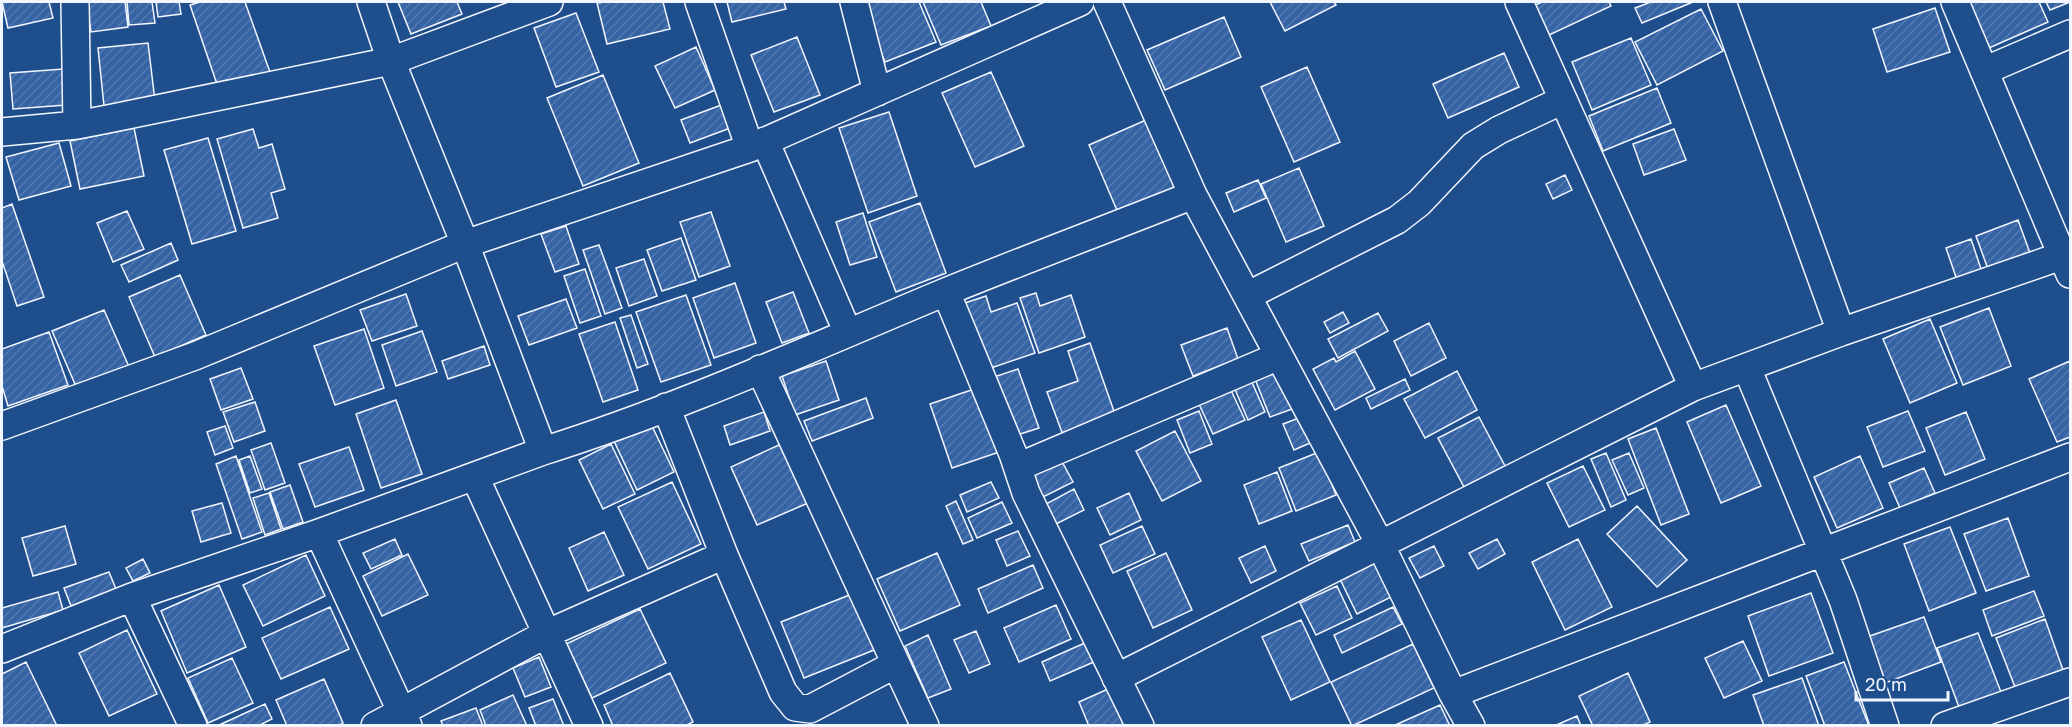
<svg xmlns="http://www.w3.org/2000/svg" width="2072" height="727" font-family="'Golos Text',sans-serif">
	<defs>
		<pattern id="building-hatch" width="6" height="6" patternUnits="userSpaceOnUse" patternTransform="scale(1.5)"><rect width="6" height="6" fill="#3563a3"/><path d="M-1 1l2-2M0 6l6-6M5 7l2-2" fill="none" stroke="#537ab1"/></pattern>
	</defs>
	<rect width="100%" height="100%" fill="#1f4e8c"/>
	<path fill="url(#building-hatch)" stroke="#f2f6ff" stroke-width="1.5" d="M2,2h47l4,16 -45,10z
		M87,2h38l3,25 -37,5z
		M127,2h25l3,21 -26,2z
		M156,2h23l2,12 -23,3z
		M200,2h45l26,73 -51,18 -30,-88z
		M398,2h59l5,12 -51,20z
		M605,2h58l7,27 -63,15 -10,-41z
		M727,2h57l2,7 -54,13z
		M861,2h58l17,40 -51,20z
		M923,2h58l10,24 -50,19z
		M1270,2h64l2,3 -51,26z
		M1542,2h67l2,4 -64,30 -14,-30z
		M1651,2h42l-51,21 -7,-15z
		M1968,2h71l9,20 -59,26z
		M2046,2h24l-20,8z
		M1935,8l15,44 -63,20 -14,-43z
		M1701,9l22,42 -66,34 -22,-43z
		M576,13l23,59 -43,15 -22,-59z
		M1224,17l17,40 -76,33 -18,-40z
		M797,37l23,58 -46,17 -23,-57z
		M1631,38l20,47 -59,25 -20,-48z
		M148,43l7,58 -51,5 -6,-58z
		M696,47l19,43 -40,18 -20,-42z
		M1504,53l15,34 -71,31 -15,-34z
		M1307,67l33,75 -46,20 -33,-75z
		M63,69l3,36 -53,4 -3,-36z
		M991,72l33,74 -49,21 -33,-74z
		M603,75l36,88 -56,23 -36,-88z
		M1657,88l14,35 -68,28 -14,-35z
		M724,104l9,23 -43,16 -9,-23z
		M889,112l28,84 -49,17 -29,-85z
		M1146,120l31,70 -58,25 -30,-70z
		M134,128l10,48 -64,13 -10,-48z
		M253,129l6,19 13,-4 13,45 -14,4 7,25 -35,10 -26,-89z
		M1674,129l12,31 -42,15 -11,-31z
		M208,138l28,93 -44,13 -28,-94z
		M59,143l12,43 -52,14 -13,-43z
		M1299,168l25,58 -38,16 -25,-58z
		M1565,175l7,15 -19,9 -7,-15z
		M1258,180l8,18 -32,14 -8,-19z
		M920,203l26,70 -50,19 -27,-70z
		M12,204l32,93 -27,9 -15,-45v-53z
		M127,211l17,38 -31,13 -16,-39z
		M711,212l19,54 -31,11 -19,-55z
		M863,213l14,44 -27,8 -14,-43z
		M2018,220l12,33 -42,16 -12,-33z
		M566,226l13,38 -24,8 -14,-38z
		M681,238l15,42 -34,11 -15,-41z
		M1971,239l11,33 -25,8 -11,-32z
		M171,243l7,17 -49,22 -8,-17z
		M599,245l23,63 -17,6 -22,-64z
		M644,259l13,37 -28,10 -13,-38z
		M585,269l16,47 -21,7 -16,-47z
		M180,275l26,60 -51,22 -26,-60z
		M735,283l21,60 -42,15 -21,-60z
		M793,292l16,41 -27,10 -16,-41z
		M1036,293l4,13 31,-11 14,42 -46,16 -19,-55z
		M406,294l11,32 -45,15 -12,-31z
		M686,295l25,70 -50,17 -25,-70z
		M986,296l5,16 26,-9 18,50 -47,16 -23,-66z
		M566,299l11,29 -48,17 -11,-29z
		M1989,308l22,58 -48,19 -23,-58z
		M104,310l26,59 -52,22 -26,-60z
		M1343,312l6,11 -19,10 -6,-11z
		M1378,313l10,18 -50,27 -10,-19z
		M631,315l17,49 -11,4 -17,-50z
		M1930,319l27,64 -47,20 -27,-64z
		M615,322l23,68 -35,12 -24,-68z
		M1429,323l17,35 -35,18 -17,-35z
		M1227,328l11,31 -45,17 -12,-31z
		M364,329l20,59 -49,17 -21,-59z
		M422,331l15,41 -41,14 -14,-41z
		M49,332l19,53 -60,21 -6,-20v-37z
		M1090,343l26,74 -53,18 -16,-43 31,-11 -10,-30z
		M484,346l6,19 -42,14 -6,-18z
		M1355,351l20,38 -40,21 -22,-41 21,-11 2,4z
		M826,361l13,39 -44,15 -13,-39z
		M2070,361v76l-13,5 -28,-63z
		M241,368l12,31 -32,11 -11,-31z
		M1018,369l21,59 -25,8 -20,-59z
		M1276,371l16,38 -22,8 -15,-38z
		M1457,371l20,39 -52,28 -21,-39z
		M1405,379l5,11 -39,19 -5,-11z
		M1251,380l14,32 -17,8 -14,-33z
		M983,386l22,64 -53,18 -22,-64z
		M1229,386l16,34 -32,14 -16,-34z
		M866,398l7,20 -61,23 -8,-20z
		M396,400l26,74 -41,14 -25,-74z
		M255,402l10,29 -31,11 -11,-30z
		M1726,405l35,81 -40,17 -34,-81z
		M1199,411l13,33 -22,9 -13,-33z
		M1908,411l17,40 -42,16 -16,-40z
		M764,412l6,19 -40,14 -6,-19z
		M1966,412l19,47 -40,16 -19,-47z
		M1479,417l26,49 -41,21 -26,-49z
		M1299,418l11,25 -16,7 -11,-26z
		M651,424l23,48 -37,18 -23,-49z
		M225,426l8,22 -18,7 -8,-23z
		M1656,428l33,86 -28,11 -33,-86z
		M1175,431l26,50 -39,20 -26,-50z
		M271,443l14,40 -20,7 -14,-40z
		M611,444l24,50 -32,15 -24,-49z
		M781,444l27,59 -51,22 -26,-58z
		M349,447l15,43 -49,17 -16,-43z
		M1319,452l17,43 -40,16 -17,-43z
		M1606,453l20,47 -15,7 -20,-48z
		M1629,453l15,35 -16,7 -16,-35z
		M236,456l26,76 -20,7 -26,-75z
		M250,456l12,33 -12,4 -11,-33z
		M1059,456l14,26 -34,17 -12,-26z
		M1860,456l23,52 -46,20 -23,-51z
		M1583,466l22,44 -36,17 -22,-44z
		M1924,468l11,25 -35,15 -11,-25z
		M1277,472l15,39 -33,13 -15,-39z
		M672,482l29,62 -53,25 -30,-62z
		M991,482l8,16 -32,14 -7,-17z
		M290,485l13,37 -20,7 -13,-37z
		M1074,489l10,21 -28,14 -10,-20z
		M269,493l12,36 -16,6 -12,-37z
		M1129,493l12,27 -31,15 -13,-27z
		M956,501l17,39 -10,4 -17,-38z
		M1002,502l10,21 -35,15 -9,-20z
		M222,503l9,30 -30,9 -9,-31z
		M1637,506l50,54 -30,27 -50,-53z
		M2008,518l21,58 -43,15 -22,-57z
		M1348,525l7,17 -46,19 -8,-17z
		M65,526l11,38 -43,12 -11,-38z
		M1142,526l13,28 -42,19 -13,-28z
		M1950,527l26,66 -47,18 -25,-67z
		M1018,531l12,25 -23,10 -11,-26z
		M604,532l20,43 -36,16 -19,-43z
		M395,539l7,16 -31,14 -8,-16z
		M1497,539l8,15 -27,15 -9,-16z
		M1578,539l34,68 -47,23 -33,-68z
		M1265,546l11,25 -25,12 -12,-25z
		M1434,546l10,20 -24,12 -11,-20z
		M937,553l23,52 -60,26 -23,-52z
		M1166,553l26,57 -39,18 -26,-57z
		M408,554l20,41 -46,21 -19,-40z
		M306,555l19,41 -62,30 -20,-41z
		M143,559l7,14 -17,8 -7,-13z
		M1373,560l18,37 -34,17 -18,-37z
		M1033,565l10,23 -55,25 -10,-24z
		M109,572l7,17 -45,17 -7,-18z
		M219,585l27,62 -59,26 -26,-62z
		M1337,586l15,32 -36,17 -16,-32z
		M2034,591l10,25 -52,20 -9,-26z
		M58,592l5,18 -61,18v-20z
		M1811,593l22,60 -64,23 -21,-60z
		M852,594l22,56 -70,28 -23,-56z
		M1056,605l15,34 -52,23 -15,-34z
		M330,607l19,42 -68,30 -19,-41z
		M1393,607l9,17 -60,29 -8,-18z
		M640,609l26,54 -74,35 -26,-54z
		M1924,617l17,45 -56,21 -18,-46z
		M2045,619l18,51 -48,17 -19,-49z
		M1301,620l29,62 -39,18 -29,-63z
		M127,630l30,64 -48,22 -30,-63z
		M976,631l14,33 -21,9 -15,-33z
		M1978,633l23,59 -42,15 -22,-59z
		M928,635l23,54 -23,9 -23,-52z
		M1743,641l19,40 -38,17 -19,-40z
		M1087,642l9,19 -46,20 -8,-19z
		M1413,644l21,44 -82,38 -21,-44z
		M539,657l12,30 -26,10 -12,-29z
		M232,658l21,45 -45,20 -20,-45z
		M26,662l31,64h-55v-52z
		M1844,662l25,64h-44l-19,-50z
		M670,673l23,49 -8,4h-72l-9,-21z
		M1628,673l22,49 -8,4h-49l-14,-30z
		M1802,678l17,48h-55l-11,-31z
		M324,679l19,44 -5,3h-51l-11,-26z
		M1108,689l17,37h-36l-10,-24z
		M513,695l14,31h-41l-6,-16z
		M553,699l11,27h-28l-7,-18z
		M265,704l7,15 -14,7h-41z
		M1440,705l10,21h-57z
		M476,708l7,18h-40l-2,-5z
		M1577,716l4,10h-27z"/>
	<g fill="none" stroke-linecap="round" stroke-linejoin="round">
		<defs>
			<path id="minor" d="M75,2l2,123
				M699,2l51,146
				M854,2l23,90
				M1107,2l86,193 188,351 72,148 18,32
				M1519,2l174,385
				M1722,2l119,330
				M1955,2l115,272
				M1984,71l86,-37
				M2,132l75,-7 36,-7 278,-57 -20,-59
				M765,141l83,192
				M946,292l67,162 13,39 114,233
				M1247,296l150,-76 22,-17 54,-57 26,-16 64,-30
				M1747,368l96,232 42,126
				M666,407l58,148
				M2,426l193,-70 270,-112 -74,-183 158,-59
				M543,451c137,-43 268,-103 400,-158 83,-34 167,-65 250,-98
				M1018,467l261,-111
				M475,477l114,249
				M319,533l89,193
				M132,597l61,129
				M2,649l130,-52 187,-64 224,-82 -78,-207 285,-96 330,-146
				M896,664l29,62
				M1116,678l577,-291 148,-55 229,-79
				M1453,694l617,-237
				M375,726l171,-92 178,-79 59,137 12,15 15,2 86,-45 -136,-295
				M1945,726l125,-44"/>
		</defs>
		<use href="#minor" stroke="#f2f6ff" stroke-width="30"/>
		<use href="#minor" stroke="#1f4e8c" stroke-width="27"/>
	</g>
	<rect width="2072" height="727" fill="none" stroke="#f2f6ff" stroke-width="6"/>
	<path d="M1856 691v9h92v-9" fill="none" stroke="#f2f6ff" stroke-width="3"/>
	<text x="1865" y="691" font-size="18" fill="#f2f6ff" stroke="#1f4e8c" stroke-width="4.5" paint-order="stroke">20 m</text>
</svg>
